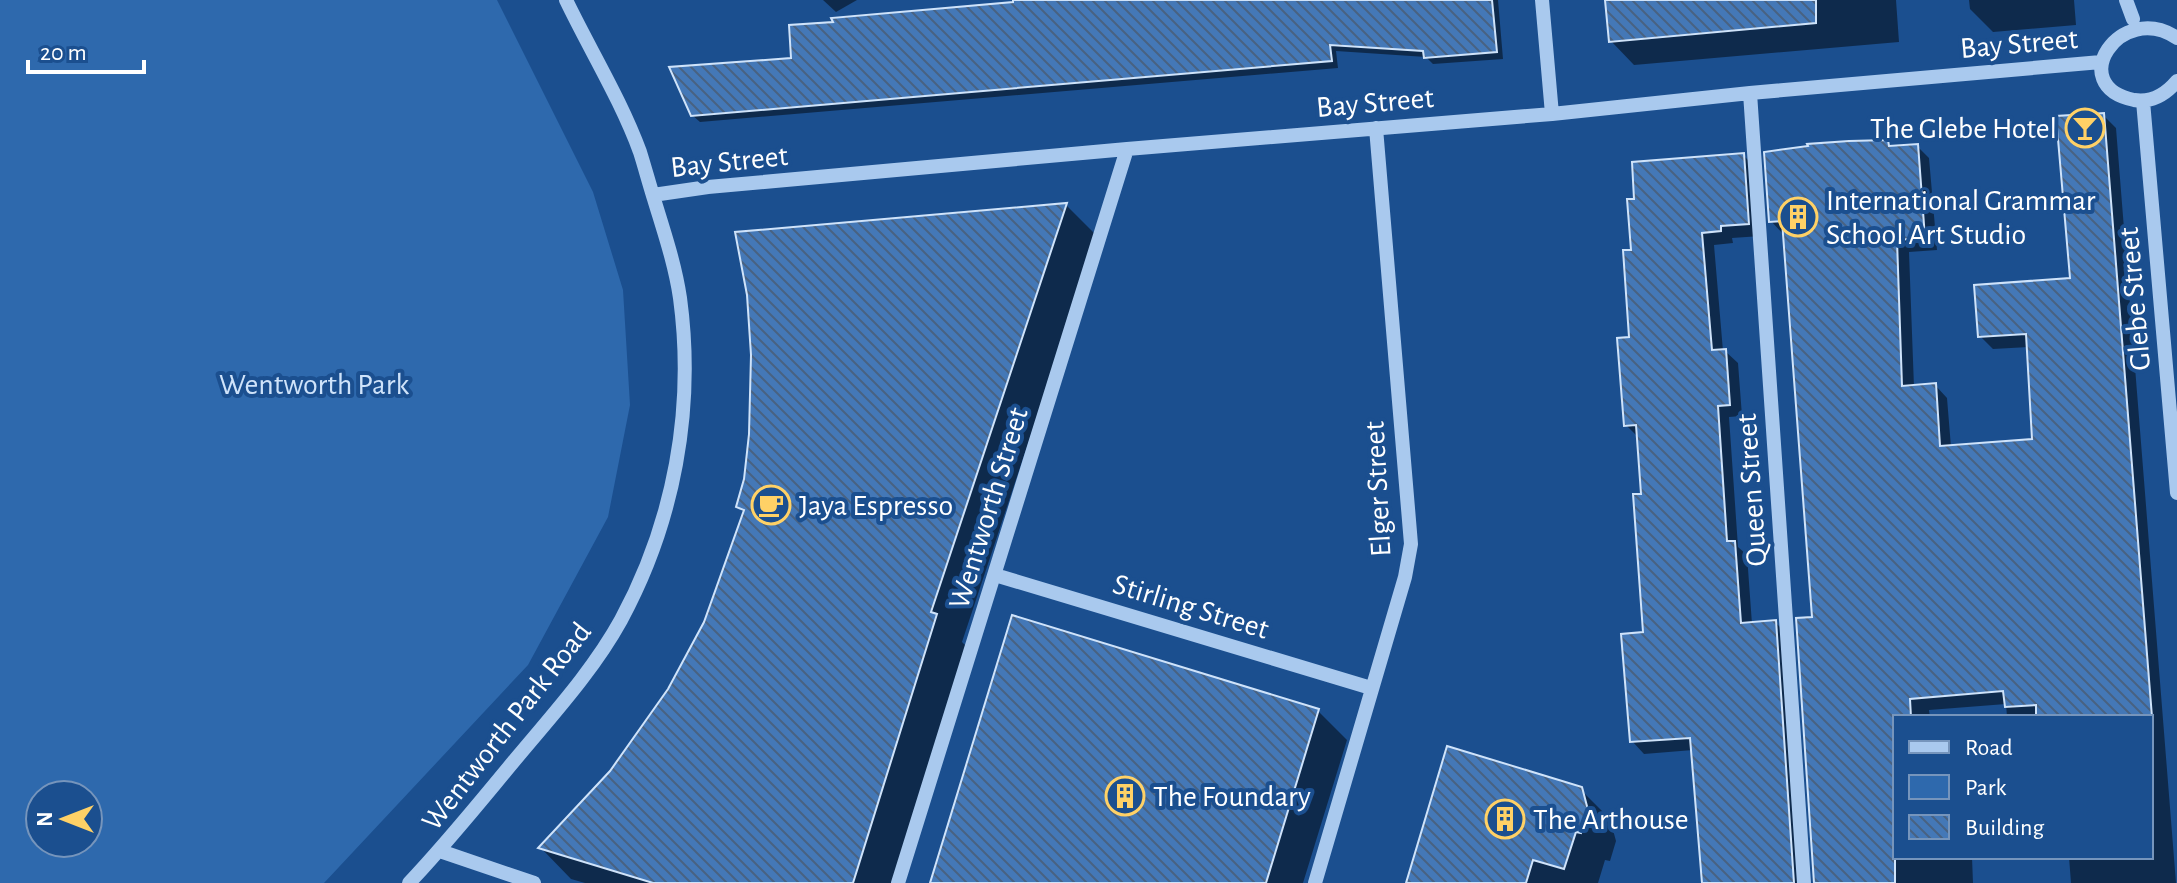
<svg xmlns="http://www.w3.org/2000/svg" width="2177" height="883" font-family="'Alegreya Sans',sans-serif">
	<defs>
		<pattern id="building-back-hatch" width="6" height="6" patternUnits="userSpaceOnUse" patternTransform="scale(2)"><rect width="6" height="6" fill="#4478b7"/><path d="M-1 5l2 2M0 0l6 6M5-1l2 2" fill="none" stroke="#486282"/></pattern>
	</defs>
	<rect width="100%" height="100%" fill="#1b4f8f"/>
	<path fill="#2e69ad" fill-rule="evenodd" d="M0,0h497l96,192 30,98 7,115 -22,112 -80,148 -204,218h-324zM40,795h48v48h-48z"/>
	<path fill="#0007" d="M823,0h34l-21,12z
		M1015,0h483l5,59 -70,5 -7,-7 -90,-6 2,17 -638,54 -8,-7 102,-56 221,-55z
		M1607,0h289l3,42 -265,23 -23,-24z
		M1969,0h105l2,25 -83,7 -23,-23z
		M2103,115l13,13 60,755h-105l-2,-26h82v-140h-144l-1,-13 -77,6 1,7h-35v140h77l1,26h-157l-2,-264 -31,-385 -12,-13 117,-79 5,6 24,-2 12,12 8,92 -28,2 5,135 21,-2 12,13 4,49 83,-6 -5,-94 -36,2 -13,-13 92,-57z
		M1743,155l13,13 5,68 -29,2 1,5 -19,2 9,106h2l13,12 4,53 -13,1 9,130 9,8 5,69 23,-2 13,13 17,248h-101l-11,-133 -49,4 -12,-13 13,-107 -2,-138 -4,-58 -13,-13 5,-86 2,-87z
		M1066,205l31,31 -135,406 5,5 -73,236h-309l-14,-4 -30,-31 71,-76 58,-82 36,-67 39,-110 -7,-6z
		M1318,711l29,29 -44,143h-371z
		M1580,789l30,30 6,22 -6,20 -5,-1 -7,23h-190z"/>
	<path fill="url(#building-back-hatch)" stroke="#cfe3fa" stroke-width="2" d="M1013,0h479l5,52 -73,6 -1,-7 -93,-6 2,16 -641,55 -22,-49 122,-9 -2,-33 44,-3 -2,-4 182,-16z
		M1605,0h211v23l-207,19z
		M2104,113l48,604h-116v-12l-31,2 -2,-16 -93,8 1,18h-16v166h-81l-18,-265 16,-1 -30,-396 -13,1 -5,-70 44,-6 -1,-2 42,-3 39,-1 1,6 29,-2 7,94 -28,2 5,146 34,-3 4,63 92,-7 -6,-105 -48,3 -4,-52 96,-7 -14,-162z
		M1744,153l5,71 -28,2v5l-19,2 10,117 14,-1 4,56 -12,1 9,135h8l6,82 35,-3 18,263h-92l-12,-145 -60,4 -9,-108 22,-2 -10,-138h8l-5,-69 -12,1 -7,-88 12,-1 -6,-87h8l-4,-51h7l-2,-37z
		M1067,203l-136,409 6,2 -84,269h-200l-115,-35 72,-77 58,-82 36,-67 40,-112 -8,-3 8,-28 5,-45 2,-79 -4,-60 -12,-63z
		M1012,615l307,94 -53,174h-336z
		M1447,746l135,41 6,23 -7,23 -5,-1 -12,37 -31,-9 -7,23h-120z"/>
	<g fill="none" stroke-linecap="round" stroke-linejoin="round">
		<path stroke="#a9c9ee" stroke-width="14" d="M1542,0l10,114
			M2126,0l7,19
			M2177,38c-57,-38 -113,48 -43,62 18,3 32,-6 43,-19
			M1750,93l54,790
			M2143,101l34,392
			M653,195l55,-8 419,-38 425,-35 198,-21 351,-31
			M995,575l376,113
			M440,851l94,32
			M409,883c39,-41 74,-85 110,-128 36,-43 75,-86 102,-135 53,-98 74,-211 59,-322 -5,-34 -16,-66 -26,-99 -5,-16 -9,-31 -14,-47 -19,-52 -50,-102 -74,-152
			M898,883l229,-734
			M1315,883l90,-306 6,-33 -35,-416"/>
	</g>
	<defs>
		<symbol id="bar-ring" viewBox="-11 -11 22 22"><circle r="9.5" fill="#1b4f8f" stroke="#ffd166" stroke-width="1.5"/><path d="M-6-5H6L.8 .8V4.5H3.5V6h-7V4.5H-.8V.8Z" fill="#ffd166"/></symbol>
		<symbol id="building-ring" viewBox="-11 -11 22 22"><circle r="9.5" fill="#1b4f8f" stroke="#ffd166" stroke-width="1.5"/><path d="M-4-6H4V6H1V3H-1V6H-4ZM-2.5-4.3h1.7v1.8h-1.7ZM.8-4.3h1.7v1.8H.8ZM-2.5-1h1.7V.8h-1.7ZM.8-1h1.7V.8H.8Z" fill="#ffd166"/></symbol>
		<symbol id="cafe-ring" viewBox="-11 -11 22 22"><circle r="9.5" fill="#1b4f8f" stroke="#ffd166" stroke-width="1.5"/><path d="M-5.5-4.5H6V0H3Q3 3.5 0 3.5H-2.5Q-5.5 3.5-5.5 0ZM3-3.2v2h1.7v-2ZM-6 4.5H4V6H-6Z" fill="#ffd166"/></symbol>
	</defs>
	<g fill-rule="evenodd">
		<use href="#bar-ring" x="2063" y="106" width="44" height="44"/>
		<use href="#building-ring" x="1776" y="195" width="44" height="44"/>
		<use href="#cafe-ring" x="749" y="483" width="44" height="44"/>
		<use href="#building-ring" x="1103" y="774" width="44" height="44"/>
		<use href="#building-ring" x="1483" y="797" width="44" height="44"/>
	</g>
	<g text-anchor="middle" stroke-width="8" stroke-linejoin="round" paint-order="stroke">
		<g font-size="30" fill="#fff" stroke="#1b4f8f">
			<text transform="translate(2019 43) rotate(-5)" y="10">Bay Street</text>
			<text transform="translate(1375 102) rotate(-5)" y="10">Bay Street</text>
			<text transform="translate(729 161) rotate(-6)" y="10">Bay Street</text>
			<text transform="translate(2134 299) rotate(-95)" y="10">Glebe Street</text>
			<text transform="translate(1377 489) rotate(-93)" y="10">Elger Street</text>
			<text transform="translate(1751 490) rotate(-94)" y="10">Queen Street</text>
			<text transform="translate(988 508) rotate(-73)" y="10">Wentworth Street</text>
			<text transform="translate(1191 606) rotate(17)" y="10">Stirling Street</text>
			<text transform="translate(506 726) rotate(-52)" y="10">Wentworth Park Road</text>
		</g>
		<g font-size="30" fill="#fff" stroke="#1b4f8f" text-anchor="start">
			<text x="2057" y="138" text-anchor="end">The Glebe Hotel</text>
			<text x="1826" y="210">International Grammar<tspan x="1826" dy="34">School Art Studio</tspan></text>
			<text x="799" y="515">Jaya Espresso</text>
			<text x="1153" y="806">The Foundary</text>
			<text x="1533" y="829">The Arthouse</text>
		</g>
		<g font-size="30" fill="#cfe3fa" stroke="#1b4f8f">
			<text x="314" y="394">Wentworth Park</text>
		</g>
	</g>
	<rect x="1893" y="715" width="260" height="144" fill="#1b4f8f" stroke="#7695bc" stroke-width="2"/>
	<rect x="1909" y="741" width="40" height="12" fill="#a9c9ee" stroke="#7695bc" stroke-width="2"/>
	<text x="1965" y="755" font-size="24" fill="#ffffff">Road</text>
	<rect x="1909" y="775" width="40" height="24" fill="#2e69ad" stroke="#7695bc" stroke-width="2"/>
	<text x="1965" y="795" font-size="24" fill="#ffffff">Park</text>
	<rect x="1909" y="815" width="40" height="24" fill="url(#building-back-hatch)" stroke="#7695bc" stroke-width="2"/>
	<text x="1965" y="835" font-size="24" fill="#ffffff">Building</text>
	<g transform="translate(64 819) rotate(270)"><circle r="38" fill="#1b4f8f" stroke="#7695bc" stroke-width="2"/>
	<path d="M0-6L14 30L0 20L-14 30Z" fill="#ffd166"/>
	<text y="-12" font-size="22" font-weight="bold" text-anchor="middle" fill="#ffffff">N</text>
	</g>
	<path d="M28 60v12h116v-12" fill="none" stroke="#ffffff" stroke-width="4"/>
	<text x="40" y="60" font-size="24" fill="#ffffff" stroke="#1b4f8f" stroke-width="6" paint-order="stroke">20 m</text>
</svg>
